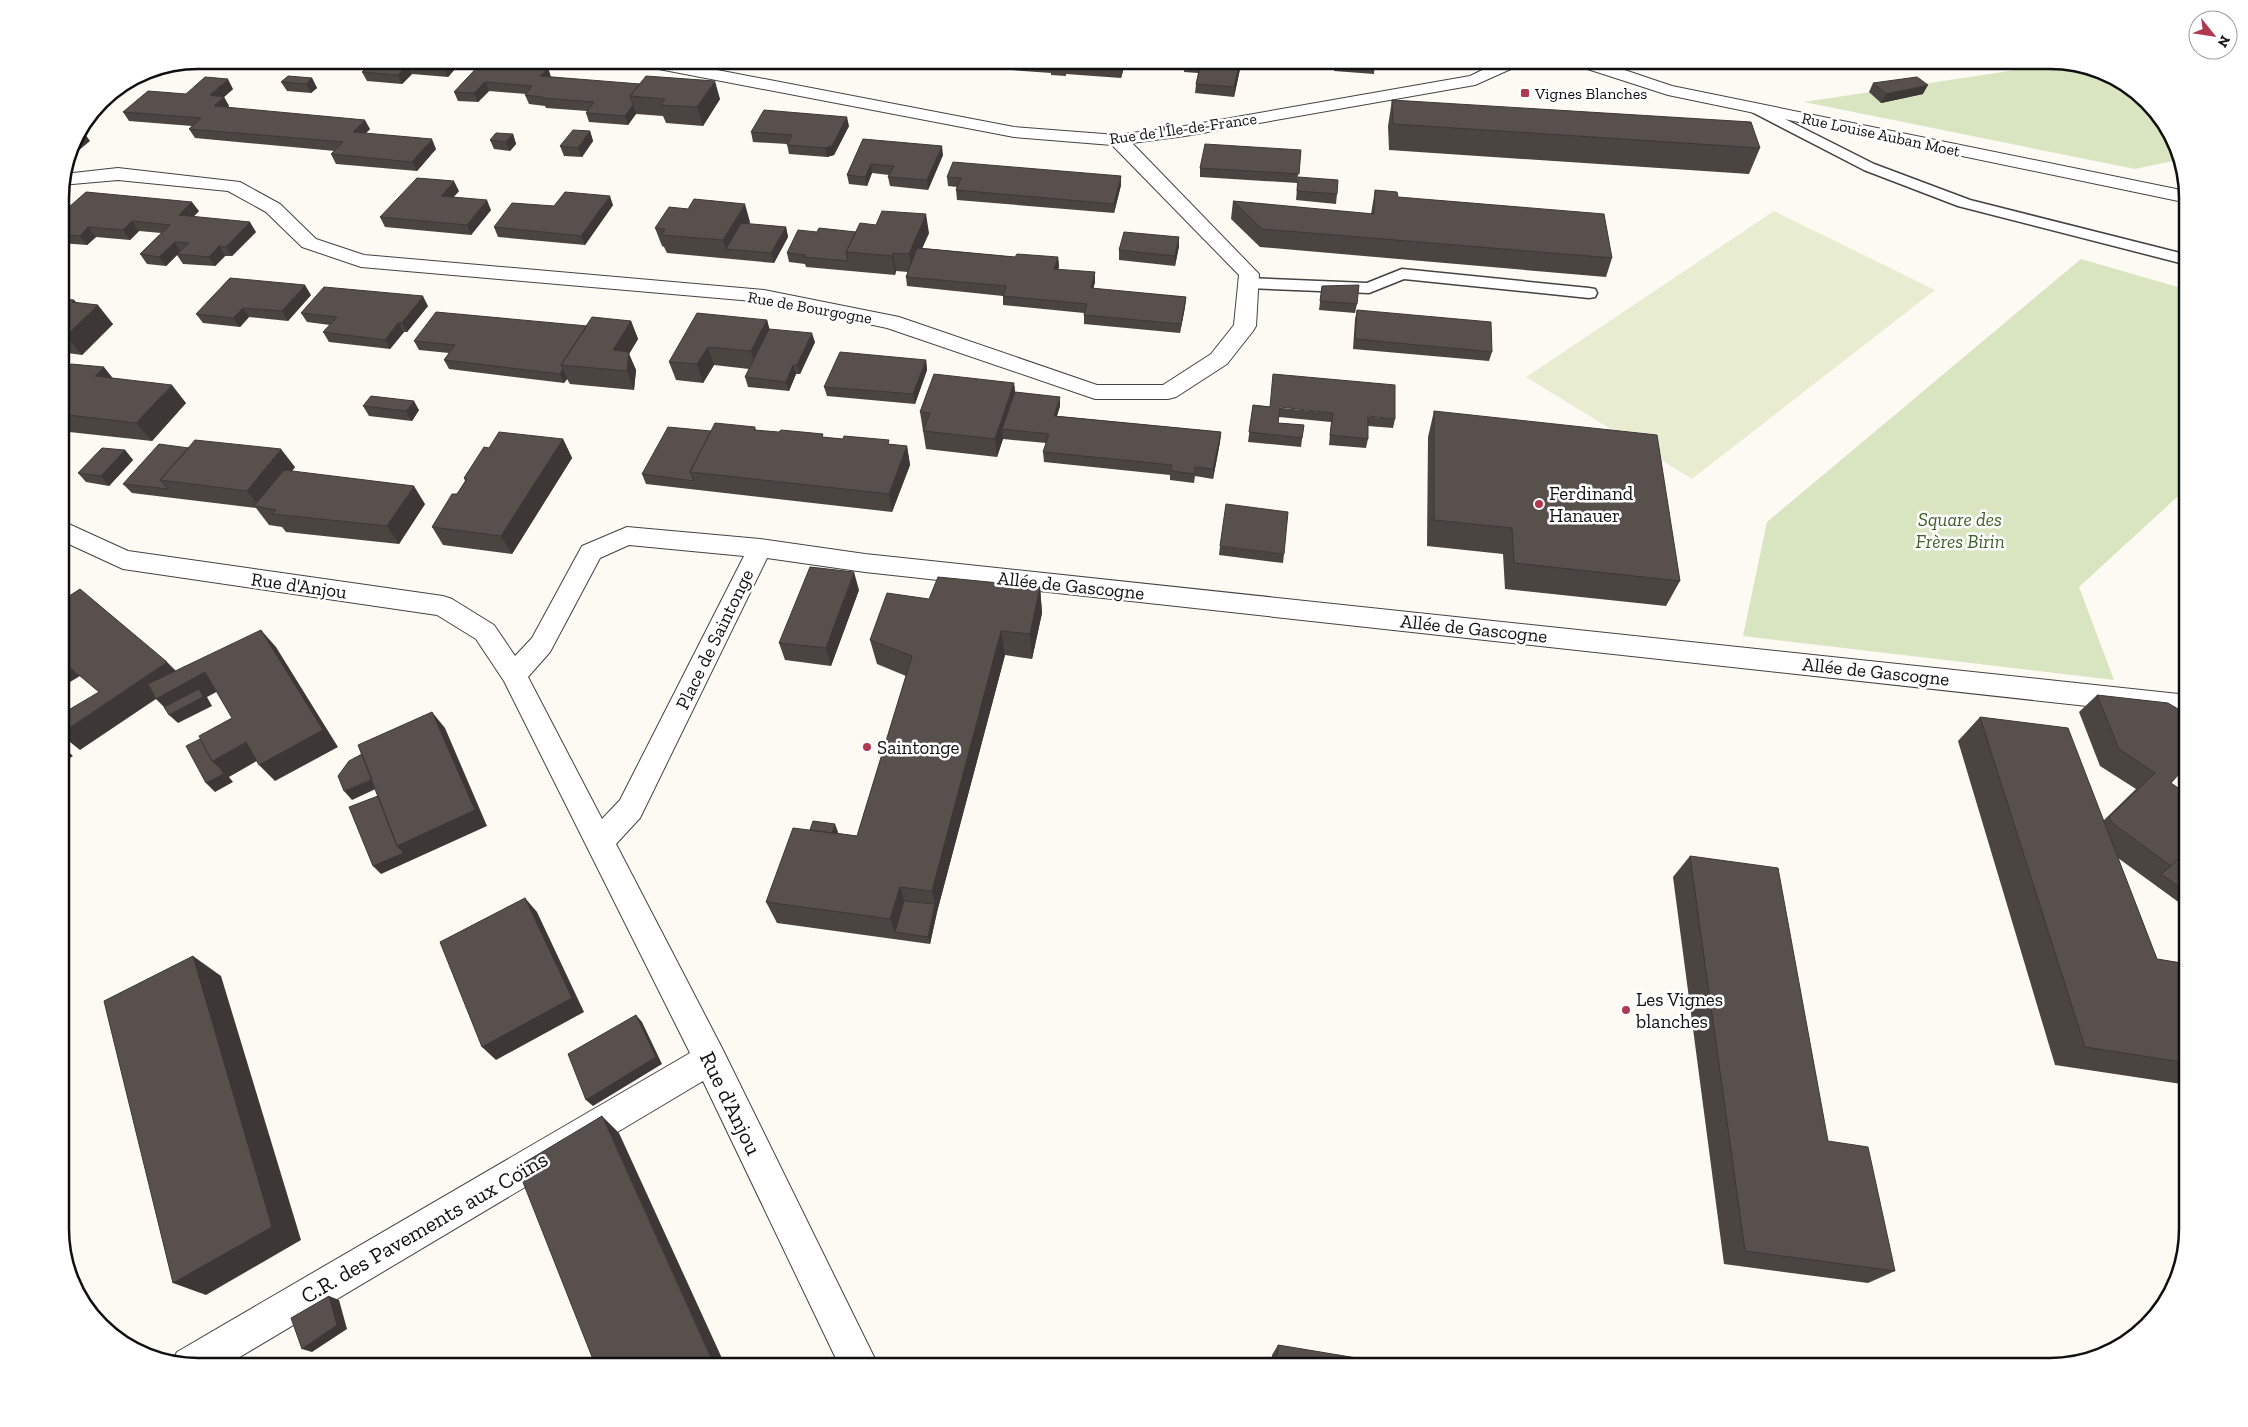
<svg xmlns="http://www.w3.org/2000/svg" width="2248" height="1427" font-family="'Zilla Slab',serif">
	<rect width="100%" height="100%" fill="#fdfaf4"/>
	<path fill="#d9e5c1" d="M2062,63l65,20 43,46 8,31 -43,9 -331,-67z
		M2081,259l107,31v197l-109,100 35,93 -371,-44 24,-114z"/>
	<path fill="#e8edd2" d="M1774,211l161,79 -243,189 -166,-102z"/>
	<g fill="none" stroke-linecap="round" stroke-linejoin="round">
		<defs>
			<path id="service" d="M1834,60h37l6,4c-6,7 -37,2 -43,-4z
				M1755,104l119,60 96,36 218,55v10l-230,-59 -94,-36 -114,-59 -2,-3 2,-3z
				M1402,269l187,19 6,1 2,4 -2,4 -6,1 -185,-19 -35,14 -121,-5 -6,-1 -2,-4 2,-4 6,-1 119,5z"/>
			<path id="minor" d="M630,60h35l349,67 103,8 68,-9 285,-50 33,-16h21l-2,4 -47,21 -290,51 -53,7 127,131 -3,52 -3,5 -26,33 -51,33 -8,2h-73l-208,-71 -123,-26 -403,-35 -59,-20 -36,-35 -38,-21 -110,-11 -57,5 3,-11 54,-6 122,14 40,22 36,35 48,16 400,35 135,27 198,68h66l48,-31 23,-29 5,-50 -127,-130 -98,-8 -376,-72 -6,-1z
				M60,520l68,31 315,45 9,3 42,26 21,31 17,-18 50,-92 45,-19 133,12 105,15 1323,141v22l-1323,-145 -98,-14 -127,260 -24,26 106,204 157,319h-39l-137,-286 -480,286h-25l-25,-7 4,-8 513,-299 -186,-372 -28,-42 -39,-24 -314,-46 -63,-29zM629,545l115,11 -124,244 -18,19 -74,-142 22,-25 50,-94z"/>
			<path id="tertiary" d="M1570,60h25l77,26 514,105 2,12 -520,-108 -96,-31z"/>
		</defs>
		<use href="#service" stroke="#434343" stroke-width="3"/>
		<use href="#minor" stroke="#434343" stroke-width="2"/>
		<use href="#tertiary" stroke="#434343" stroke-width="2"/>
		<use href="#service" fill="#fff" fill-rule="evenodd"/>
		<use href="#minor" fill="#fff" fill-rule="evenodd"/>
		<use href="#tertiary" fill="#fff" fill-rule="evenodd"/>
	</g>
	<path fill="#4b4542" d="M280,60h78l-9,9 -35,-3 -2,-3 -3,3 -27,-3z
		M375,60h88l-15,17 -36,-3 -10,10 -35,-3 -5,-9z
		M913,60h213l-5,18 -55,-4v2l-15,-1v-2l-69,-5 -1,2 -14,-1 -1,-2 -52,-3z
		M1185,60h57l-8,37 -39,-4 1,-9 2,-11 -14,-1z
		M1293,60h17v5l-17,-1z
		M1320,60h55l-1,14 -40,-3 1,-10z
		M483,61l68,16 169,22 -17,27 -37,-3 -3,-7 -27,-2 -8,11 -39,-3 -3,-9 1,-2 -41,-3 -1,-2 -16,-2 -4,-9 1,-1 -37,-3 -11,11 -20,-1 -4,-9z
		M312,78l5,10 -6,5 -24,-2 -6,-9z
		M1873,83l50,11 -42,9 -12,-11z
		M233,89l-9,8 5,9 -1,1 142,22 -4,4 70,16 -19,22 -81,-7 -5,-10 4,-3 -140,-13 -6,-9 3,-3 -63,-5 -6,-9 63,-18z
		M1392,100l368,48 -11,26 -360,-24 -1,-24z
		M849,126l-15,29 -7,2 -38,-3 -2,-10 -34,-2 -2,-10z
		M590,131l3,10 -11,16 -18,-1 -4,-10z
		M513,134l3,10 -6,7 -16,-2 -4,-9z
		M863,139l80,16 -15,35 -38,-4 -2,-9 1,-2 -17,-2 -5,13 -18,-2 -2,-9z
		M1301,150l-4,33 -97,-6v-9z
		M947,177l174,8 -7,28 -157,-13 -1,-10 1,-3 -9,-1z
		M1298,177l39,17 -1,10 -40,-4z
		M1375,190l23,7 214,61 -6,19 -346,-30 -29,-28 2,-18 138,13z
		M459,191l-6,6 38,13 -20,25 -86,-8 -5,-10z
		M613,205l-28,40 -87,-8 -4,-10 60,-21z
		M199,211l-6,6 63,15 -24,24h-7l-10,10 -32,-2 -6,-9 -11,11 -19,-2 -7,-10 21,-21 -22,-2 -9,9 -34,-3 -9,8 -27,-2v-28z
		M750,222l-1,2 37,3 2,10 -14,26 -107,-10 -3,-6 -2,-1 -7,-18z
		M817,232l112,1 -7,15 93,9h43l1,10 -1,2 37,13 -2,7 93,8 -1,10 -5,26 -96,-9v-11l-81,-8v-9l-96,-10 -1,-9 2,-5 -12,-1 -1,4 -89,-8 -1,-3 -16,-2 -2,-9z
		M1179,246l-4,20 -56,-6v-10z
		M1322,286l35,18 -2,9 -36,-3z
		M60,293l6,6 8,1 3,3 36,21 -31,31 -22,-3z
		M311,295l-23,26 -39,-4 -9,10 -37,-4 -7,-9z
		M428,306l-21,26h-3l-14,17 -61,-7 -6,-10 7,-7 -23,-3 -6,-9z
		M1357,310l135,42 -3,9 -136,-12 2,-30z
		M767,320l2,9 46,13 -15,32h-4l-7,17 -41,-4 -3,-10 4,-8 -35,-4 -11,18 -27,-3 -7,-18z
		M631,321l7,18 -9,15 7,16 -2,20 -64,-6 -3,-5 -3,4 -115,-14 -5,-9 5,-7 -30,-3 -5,-9 173,-15z
		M926,360l1,10 -12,34 -88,-8 -3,-9z
		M60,372l53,6 73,25 -34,38 -92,-10z
		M1014,383l1,9 45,14 -3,10 164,16 -1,10 -7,37 -18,-3 -1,7 -24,-3v-5l-126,-13 -1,-10 3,-9 -43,-4 -6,18 -71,-8 -6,-37z
		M1253,405l142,14 -2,9 -25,-2v13l-2,9 -37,-3 2,-23 -52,-5 -1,6 26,2 -3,22 -53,-5z
		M363,406l56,4 -7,11 -43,-5z
		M1434,411l246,170 -14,25 -161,-17 -2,-35 -76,-8 1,-109z
		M755,427l1,3 151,16 3,19 -18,47 -246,-28 -4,-10 69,-43z
		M563,439l9,19 -60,96 -69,-9 -11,-18 25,-33 8,-13 -1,-3 25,-30z
		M125,450l8,10 -24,26 -23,-4 -8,-9z
		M295,467l-3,4 133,33 -26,40 -113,-12 -4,-5 -13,-2 -13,-17 -124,-15 -9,-9z
		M1220,546l64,8 -1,9 -64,-8z
		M1040,587l2,26 -10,46 -27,-4 -68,257 -7,32 -153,-21 -11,-21 44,-72 28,2v1l19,3 49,-160 -29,-12 -7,-24 59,-41z
		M859,590l-28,76 -46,-6 -6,-17z
		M2097,695l74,88 17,12v114l-70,-51 39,101 31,5v121l-133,-20 -97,-324 22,-24 124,103 32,-31 -36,-23 -21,-54z
		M1690,856l138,285 67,130 -27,12 -144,-19 -51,-387z
		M1278,1345l103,22h-110l1,-12z"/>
	<path fill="#3d3836" d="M306,60h5l1,3 -3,3z
		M344,60h14l-9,9z
		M451,60h12l-15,17 -4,-9z
		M1121,60h5l-5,18z
		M1240,60h2l-8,37v-10z
		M407,65l5,9 -10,10 -4,-9z
		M548,67l3,10 -11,-1z
		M312,78l5,10 -6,5 -5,-9z
		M228,79l5,10 -9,8 5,9 -10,9 -5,-9 -4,-11z
		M715,81l5,18 -17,27 -6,-19z
		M485,82l4,9 -11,11 -4,-9z
		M1928,85l-5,9 -42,9 5,-9z
		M633,105l3,9 -8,11 -3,-9z
		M847,117l2,9 -15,29 -7,2 -2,-9z
		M365,120l5,9 -12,12 -5,-9z
		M83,131l7,10 -23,19 4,-15 4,-7z
		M590,131l3,10 -11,16 -4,-9z
		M513,134l3,10 -6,7 -4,-9z
		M432,139l4,10 -19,22 -5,-9z
		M942,146l1,9 -15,35 -1,-10z
		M871,164l1,9 -5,13 -2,-9z
		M1121,176v9l-7,28v-9z
		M454,181l5,10 -13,15 -5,-10z
		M610,196l3,9 -28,40 -4,-9z
		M487,200l4,10 -20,25 -4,-10z
		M192,202l7,9 -14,14 -6,-10z
		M745,204l5,18 -16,28 -8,-1 -3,-9z
		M926,214l3,19 -17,39 -3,-18z
		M132,221l7,10 -9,9 -7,-10z
		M250,222l6,10 -24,24 -6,-9z
		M88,227l8,10 -9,8 -7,-9z
		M786,227l2,10 -14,26 -3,-10z
		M1179,237v9l-4,20v-10z
		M175,242l6,10 -4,2v1l-11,11 -7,-9z
		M219,246l6,10 -10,10 -6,-9z
		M893,253l3,18 -1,4 -3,-19z
		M1058,257l1,10 -4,11 -1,-9z
		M1095,272v10l-4,16v-10z
		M305,285l6,10 -23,26 -6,-10z
		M60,293l6,7 -6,6z
		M423,296l5,10 -21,26 -5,-9z
		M1186,297l-1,10 -5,26 1,-9z
		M74,300l13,16 11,-11 15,19 -31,31 -16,-19 6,-34z
		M243,308l6,9 -9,10 -7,-9z
		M767,320l5,18 -16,32 -5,-19z
		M631,321l7,18 -9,15 7,16 -2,20 -7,-19 -14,-21z
		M398,323l6,9 -14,17 -5,-9z
		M812,333l3,9 -15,32 -3,-9z
		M708,347l6,18 -11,18 -6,-19z
		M926,360l1,10 -12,34 -2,-10z
		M793,365l3,9 -7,17 -3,-9z
		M104,367l15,19 -24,-10z
		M563,369l4,10 -3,4 -4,-9z
		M1014,383l2,18 -14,28 1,10 -6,18 -2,-18z
		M172,385l14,18 -34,38 -16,-18z
		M1060,397v9l-6,19v-9z
		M414,401l5,9 -7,11 -6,-10z
		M1221,432l-1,10 -7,37v-10z
		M563,439l9,19 -60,96 -11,-18z
		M907,446l3,19 -18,47 -3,-18z
		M281,449l14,18 -33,41 -2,-1 -13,-16z
		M125,450l8,10 -24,26 -8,-10z
		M414,486l11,18 -26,40 -12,-18z
		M854,572l5,18 -28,76 -5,-18z
		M1040,587l2,26 -10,46 -2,-25z
		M261,630l15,17 62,100 -63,34 -16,-16z
		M1001,631l4,24 -68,257 -7,32 -2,-7 7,-33 -3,-13z
		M60,659l20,17 -20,12z
		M167,662l17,17 21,-7 17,17 -15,8 5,9 -34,17 -9,-8 2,-1 -15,-15 -76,51 -20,-16z
		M432,712l13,16 42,98 -106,48 -8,-8 24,-20z
		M246,742l16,16 -33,19 4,5 -18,10 -9,-9 6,-22z
		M60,744l13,12 -13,8z
		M375,778l7,8 -30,14 -8,-9z
		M835,824l3,8 -7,21 -3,-8z
		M900,887l6,21 -11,24 -5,-13z
		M525,898l12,14 47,100 -88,48 -14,-13z
		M193,956l28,20 80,264 -95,55 -33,-12z
		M636,1015l6,7 20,42 -69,42 -7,-6z
		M602,1116l17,17 107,234h-11z
		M329,1296l10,4 8,29 -35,23 -10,-3z"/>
	<path fill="#57504d" stroke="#3d3836" d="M375,60h76l-7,8 -37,-3 -9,10 -36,-3z
		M1185,60h55l-6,27 -38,-3 5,-20 -17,-1z
		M1336,60h39v4l-39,-3z
		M483,61l65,6 -8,9 100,8 -10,12 3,9 -8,11 -39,-3 8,-11 -52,-4 1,-1 -18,-2 7,-9 -47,-4 -11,11 -20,-1z
		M288,76l24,2 -6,6 -25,-2z
		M646,76l69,5 -18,26 -37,-2 5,-6 -35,-3z
		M205,77l23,2 -18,16 14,2 -10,9 151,14 -12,12 79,7 -20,23 -81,-8 12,-12 -154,-13 12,-11 -78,-6 25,-21 38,3z
		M1917,77l11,8 -42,9 -13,-11z
		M1392,100l359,22 9,26 -367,-24z
		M764,110l83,7 -15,29 -7,2 -38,-3 5,-10 -41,-3z
		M573,130l17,1 -12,17 -18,-2z
		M80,131h3l-8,7z
		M496,133l17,1 -7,8 -16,-2z
		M863,139l79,7 -15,34 -39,-3 6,-11 -23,-2 -6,13 -18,-2z
		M1205,144l96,6 -2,24 -99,-6z
		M953,162l168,14 -7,28 -158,-14 5,-12 -14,-1z
		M1298,177l40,3 -1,14 -40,-3z
		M417,178l37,3 -13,15 46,4 -20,25 -87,-8z
		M1375,190l22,2 1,5 206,17 8,44 -350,-29 -29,-28 141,13z
		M86,192l106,10 -13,13 71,7 -24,25 -7,-1 -10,11 -32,-3 12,-11 -14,-1 -16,15 -19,-3 30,-29 -38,-4 -9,9 -35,-3 -8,9 -20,-2v-19z
		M565,192l45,4 -29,40 -87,-9 18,-24 42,3z
		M694,199l51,5 -22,36 -62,-5 4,-6 -10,-1 14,-21 19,2z
		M882,211l44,3 -17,40 -16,-1 -1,3 -46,-4 14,-29 16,2z
		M741,223l45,4 -15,26 -45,-4z
		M819,228l37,4 -10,20 2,9 -44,-4 2,-2 -19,-2 11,-23 19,2z
		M1124,232l55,5 -4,19 -56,-6z
		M917,248l98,9 2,-3 41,3 -4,12 41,3 -4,16 95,9 -5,27 -97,-9 3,-11 -84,-8 3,-10 -100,-9z
		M230,278l75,7 -23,26 -39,-3 -10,10 -37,-4z
		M1359,285l-2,19 -37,-3 2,-15z
		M324,287l99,9 -21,27h-4l-13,17 -62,-8 14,-15 -36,-4z
		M60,299l14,1 -2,2 26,3 -32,31 -6,-1z
		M1357,310l134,12 1,30 -137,-13z
		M436,312l151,14 -26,39 2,4 -3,5 -116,-14 11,-15 -41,-4z
		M697,313l70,7 -16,31 -43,-4 -11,17 -28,-2z
		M592,317l39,4 -18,29 16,2 -2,19 -66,-6z
		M769,329l43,4 -15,32h-4l-7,17 -41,-5z
		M840,352l86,8 -13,34 -89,-7z
		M71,364l33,3 -9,9 77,9 -36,38 -76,-9v-42l2,1z
		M934,374l80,9 -19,56 -72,-8 7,-18 -10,-1z
		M1273,374l122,11v34l-27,-3v23l-38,-4 3,-22 -53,-6 -2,16 26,2 -2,13 -53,-6 4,-27 17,2z
		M1015,392l45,5 -6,19 167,16 -8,37 -18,-2v7l-24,-3 1,-6 -129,-13 6,-18 -47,-5z
		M371,396l43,5 -8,10 -43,-5z
		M1434,411l223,24 23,146 -166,-18 -2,-35 -78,-8z
		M715,423l40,4 -1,3 25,2 2,-2 42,4 -1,3 21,2 1,-3 45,4 -1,4 19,2 -18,48 -199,-22z
		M668,427l43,4 -21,41 4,9 -52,-7z
		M499,432l64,7 -62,97 -69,-9 20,-33h5l10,-15 -3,-1 20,-31 5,1z
		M195,440l86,9 -34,42 -87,-11z
		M159,444l30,4 -29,32 8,9 -45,-5z
		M102,448l23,2 -24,26 -23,-3z
		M284,470l130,16 -27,40 -115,-12 4,-4 -22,-4z
		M1226,504l62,8 -4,42 -64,-8z
		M810,567l44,5 -28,76 -47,-5z
		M938,577l102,10 -10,47 -29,-3 -69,260 -32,-4 -10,32 -124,-17 27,-74 64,8 55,-180 -42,-16 17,-47 42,6z
		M80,589l87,73 -107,72v-19l39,-23 -39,-33v-57z
		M261,630l62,100 -64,35 -13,-23 -34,19 -13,-25 33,-18 -27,-46 -49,27 -8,-15z
		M199,689l4,8 -34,18 -5,-8z
		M2097,695l71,8 20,12v49l-17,19 17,12v54l-17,17 -59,-43 -3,-6 46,-44 -36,-24z
		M432,712l43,98 -78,36 -39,-101z
		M1980,717l88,11 89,231 31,5v99l-103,-16z
		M200,739l12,22 9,8 3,5 -18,9 -20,-37z
		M362,754l10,25 -28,12 -6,-15 11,-15z
		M378,796l19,50 7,7 -31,13 -24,-59z
		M813,821l22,3 -3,9 -22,-3z
		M2188,849v44l-27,-19 10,-8z
		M1690,856l88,12 50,273 40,6 27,124 -150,-20z
		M525,898l47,100 -90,49 -42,-105z
		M904,901l31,3 -7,33 -33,-5z
		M193,956l79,271 -99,56 -69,-282z
		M636,1015l20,42 -70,43 -18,-46z
		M602,1116l113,251h-119l-79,-200z
		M329,1296l8,29 -35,24 -11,-31z
		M1278,1345l103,17v5h-105z"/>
	<g fill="#ae3950" stroke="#fff" stroke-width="2">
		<rect x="1520" y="88" width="10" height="10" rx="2.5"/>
		<circle cx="1539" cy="504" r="5"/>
		<circle cx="867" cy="747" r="5"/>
		<circle cx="1626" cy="1010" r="5"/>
	</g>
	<g text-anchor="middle" stroke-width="5" stroke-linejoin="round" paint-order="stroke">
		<g font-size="16" fill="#101010" stroke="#fff" text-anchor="start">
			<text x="1535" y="99">Vignes Blanches</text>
		</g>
		<g font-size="16" fill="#101010" stroke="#fff">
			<text transform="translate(1183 128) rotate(-8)" y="6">Rue de l'Île-de-France</text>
			<text transform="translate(1881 134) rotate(12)" y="6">Rue Louise Auban Moet</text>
			<text transform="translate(810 307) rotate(10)" y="6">Rue de Bourgogne</text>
		</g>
		<g font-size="19" fill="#101010" stroke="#fff" text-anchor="start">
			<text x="1549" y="500">Ferdinand<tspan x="1549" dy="22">Hanauer</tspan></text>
			<text x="877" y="754">Saintonge</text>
			<text x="1636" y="1006">Les Vignes<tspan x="1636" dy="22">blanches</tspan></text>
		</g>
		<g font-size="19" font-style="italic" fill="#3c6028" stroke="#fff">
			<text x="1960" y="526">Square des<tspan x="1960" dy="22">Frères Birin</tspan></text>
		</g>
		<g font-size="19" fill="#101010" stroke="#fff">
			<text transform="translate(299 585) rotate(8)" y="7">Rue d'Anjou</text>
			<text transform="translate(1071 585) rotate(6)" y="7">Allée de Gascogne</text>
			<text transform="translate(1474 628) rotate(6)" y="7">Allée de Gascogne</text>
			<text transform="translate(714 639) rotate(-64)" y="7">Place de Saintonge</text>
			<text transform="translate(1876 671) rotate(6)" y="7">Allée de Gascogne</text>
		</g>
		<g font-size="22" fill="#101010" stroke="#fff">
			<text transform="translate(731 1103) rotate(64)" y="8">Rue d'Anjou</text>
			<text transform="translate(424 1227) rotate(-30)" y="8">C.R. des Pavements aux Coins</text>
		</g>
	</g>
	<path d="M0 0H2248V1427H0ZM198 69H2050A129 129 0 0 1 2179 198V1229A129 129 0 0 1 2050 1358H198A129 129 0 0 1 69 1229V198A129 129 0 0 1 198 69Z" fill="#fff" fill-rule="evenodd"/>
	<path fill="none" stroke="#101010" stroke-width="2.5" d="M198 69H2050A129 129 0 0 1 2179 198V1229A129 129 0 0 1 2050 1358H198A129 129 0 0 1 69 1229V198A129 129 0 0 1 198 69Z"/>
	<g transform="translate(2213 35) rotate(120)"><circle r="24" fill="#ffffff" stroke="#9f9f9f"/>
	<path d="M0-4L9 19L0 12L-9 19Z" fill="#ae3950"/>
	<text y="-8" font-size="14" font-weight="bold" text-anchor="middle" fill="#101010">N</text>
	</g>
</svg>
